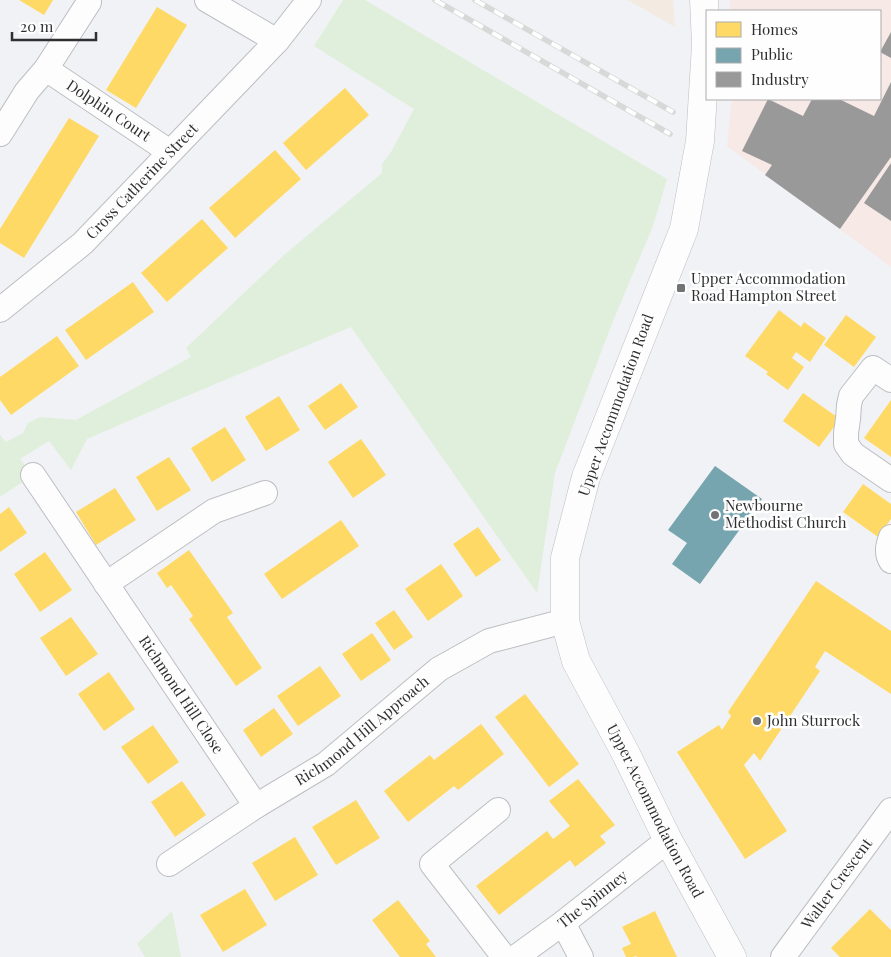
<svg xmlns="http://www.w3.org/2000/svg" width="891" height="957" font-family="'Playfair Display',serif">
	<rect width="100%" height="100%" fill="#f0f2f5"/>
	<path fill="#f3eae2" d="M628,0h45l2,27z"/>
	<path fill="#f6e9e6" d="M730,0h161v267l-164,-121 5,-47h148v-88h-150z"/>
	<path fill="#e0efdb" d="M343,0h22l302,179 -14,47 -40,95 -58,152 -18,120 -186,-266 -188,79 -76,33 -16,31 -22,-29 -29,18 13,16 -33,22v-62l6,7 17,-9 5,-10 12,-6 36,3 115,-63 -5,-9 97,-92 99,-83v-9l9,-12 23,-43 -100,-63z
		M172,911l9,46h-36l-8,-13z"/>
	<path fill="#ffd966" d="M19,0h34l-9,15z
		M157,7l30,18 -51,83 -30,-18z
		M345,88l24,27 -63,55 -23,-27z
		M69,118l30,18 -75,122 -24,-15v-14z
		M275,150l26,29 -66,59 -26,-30z
		M202,219l26,29 -61,54 -26,-29z
		M133,282l21,30 -68,48 -21,-30z
		M779,310l22,17 3,-5 22,16 -16,24 -14,-10 -4,6 12,9 -16,23 -22,-16 2,-2 -23,-16z
		M846,315l30,22 -22,30 -30,-22z
		M57,336l22,30 -68,49 -11,-15v-23z
		M341,383l17,24 -33,23 -17,-24z
		M803,393l37,26 -21,28 -36,-26z
		M279,396l21,34 -34,21 -21,-34z
		M891,400v57l-27,-19z
		M225,427l21,33 -34,22 -21,-34z
		M361,439l25,36 -33,23 -25,-36z
		M169,457l22,33 -34,21 -21,-34z
		M863,484l28,20v15l-13,18 -35,-25z
		M115,488l21,32 -40,25 -20,-33z
		M9,507l18,26 -27,19v-38z
		M341,520l18,26 -77,53 -18,-25z
		M478,527l23,33 -25,17 -23,-33z
		M189,550l44,63 -6,4 35,51 -26,18 -47,-67 4,-3 -22,-31 -4,3 -10,-15z
		M45,552l27,38 -32,22 -26,-38z
		M441,564l22,32 -35,25 -23,-32z
		M816,581l75,50v63l-66,-43 -10,16 5,4 -60,90 -6,-8 -10,12 43,66 -42,28 -68,-107 42,-27 3,5 9,-14 -3,-4z
		M394,610l19,27 -19,13 -19,-27z
		M71,617l27,37 -32,22 -26,-38z
		M372,633l19,27 -30,21 -19,-27z
		M320,666l21,30 -43,30 -21,-30z
		M109,672l26,37 -31,22 -26,-37z
		M525,694l54,70 -30,23 -54,-70z
		M274,708l19,26 -32,23 -18,-27z
		M481,724l23,30 -46,36 -4,-4 -46,36 -24,-31 46,-36 4,5z
		M153,725l26,37 -31,22 -27,-37z
		M578,779l37,46 -15,11 6,7 -31,24 -5,-7 -71,55 -23,-29 71,-55 6,8 17,-13 -21,-25z
		M182,781l24,34 -31,22 -24,-35z
		M356,800l24,38 -44,27 -24,-38z
		M295,837l23,38 -43,26 -23,-38z
		M245,889l22,36 -44,27 -23,-37z
		M398,900l32,41 -4,3 10,13h-36l-28,-37z
		M870,909l21,21v27h-51l-9,-9z
		M655,911l22,46h-40l-1,-1 -3,1h-7l-4,-9 9,-4 -9,-17z"/>
	<path fill="#76a5af" d="M715,466l47,33 -62,85 -28,-20 15,-21 -19,-13z"/>
	<path fill="#999" d="M891,32v26l-11,-6z
		M891,82v75l-51,72 -75,-54 7,-10 -30,-14 26,-52 35,17 9,-17h27l35,17z
		M891,163v58l-27,-18z"/>
	<g fill="none" stroke-linecap="round" stroke-linejoin="round">
		<defs>
			<g id="street">
				<path d="M207,0l70,41"/>
				<path d="M46,69l43,-67"/>
				<path id="s1" d="M0,134l27,-43 19,-22 124,83"/>
				<path id="s2" d="M0,310l83,-67 194,-202 32,-41"/>
				<path d="M891,380l-18,-12 -22,28 -2,9 -1,14 -2,14v11l7,10 38,26"/>
				<path id="s3" d="M33,475l223,331"/>
				<path d="M891,537c-3,8 -5,16 0,24"/>
				<path d="M106,584l108,-73 51,-18"/>
				<path d="M498,810l-66,54 72,93"/>
				<path id="s4" d="M169,864l87,-58 70,-42 113,-95 50,-28 76,-20"/>
				<path d="M563,923l18,34"/>
				<path id="s5" d="M516,957l47,-34 105,-83"/>
				<path id="s6" d="M783,957l108,-147"/>
			</g>
			<g id="secondary">
				<path id="s7" d="M704,0l2,45 -6,96 -16,88 -98,248 -21,81v63l11,40 49,91 43,88 64,117"/>
			</g>
		</defs>
		<use href="#street" stroke="#bdbec1" stroke-width="26"/>
		<use href="#secondary" stroke="#bdbec1" stroke-width="29"/>
		<use href="#street" stroke="#fdfdfe" stroke-width="24"/>
		<use href="#secondary" stroke="#fdfdfe" stroke-width="28"/>
		<defs>
			<path id="rail" d="M435,0l235,134
				M475,0l198,112"/>
		</defs>
		<use href="#rail" stroke="#d7d8d8" stroke-width="5.5"/>
		<use href="#rail" stroke="#fefefe" stroke-width="4" stroke-dasharray="11" stroke-linecap="butt"/>
	</g>
	<g fill="#727375" stroke="#fefefe" stroke-width="2">
		<rect x="676" y="283" width="10" height="10" rx="2.5"/>
		<circle cx="715" cy="515" r="5"/>
		<circle cx="757" cy="721" r="5"/>
	</g>
	<g text-anchor="middle" stroke-width="5" stroke-linejoin="round" paint-order="stroke">
		<g font-size="15" fill="#2e2f30" stroke="#fefefe">
			<text dy="5" stroke="none"><textPath href="#s1" startOffset="155">Dolphin Court</textPath></text>
			<text dy="5" stroke="none"><textPath href="#s2" startOffset="192">Cross Catherine Street</textPath></text>
			<text transform="translate(616 405) rotate(-70)" y="5">Upper Accommodation Road</text>
			<text dy="5" stroke="none"><textPath href="#s3" startOffset="265">Richmond Hill Close</textPath></text>
			<text dy="5" stroke="none"><textPath href="#s4" startOffset="235">Richmond Hill Approach</textPath></text>
			<text dy="5" stroke="none"><textPath href="#s7" startOffset="855">Upper Accommodation Road</textPath></text>
			<text dy="5" stroke="none"><textPath href="#s6" startOffset="91">Walter Crescent</textPath></text>
			<text dy="5" stroke="none"><textPath href="#s5" startOffset="96">The Spinney</textPath></text>
		</g>
		<g font-size="15" fill="#2e2f30" stroke="#fefefe" text-anchor="start">
			<text x="691" y="284">Upper Accommodation<tspan x="691" dy="17">Road Hampton Street</tspan></text>
			<text x="725" y="511">Newbourne<tspan x="725" dy="17">Methodist Church</tspan></text>
			<text x="767" y="726">John Sturrock</text>
		</g>
	</g>
	<rect x="706" y="10" width="175" height="90" fill="#fefefe" stroke="#ababac"/>
	<rect x="716" y="22" width="25" height="15" fill="#ffd966" stroke="#ababac"/>
	<text x="751" y="35" font-size="15" fill="#2e2f30">Homes</text>
	<rect x="716" y="48" width="25" height="15" fill="#76a5af" stroke="#ababac"/>
	<text x="751" y="60" font-size="15" fill="#2e2f30">Public</text>
	<rect x="716" y="72" width="25" height="15" fill="#999999" stroke="#ababac"/>
	<text x="751" y="85" font-size="15" fill="#2e2f30">Industry</text>
	<path d="M12 32v8h84v-8" fill="none" stroke="#2e2f30" stroke-width="2.5"/>
	<text x="20" y="32" font-size="15" fill="#2e2f30" stroke="#fefefe" stroke-width="4" paint-order="stroke">20 m</text>
</svg>
